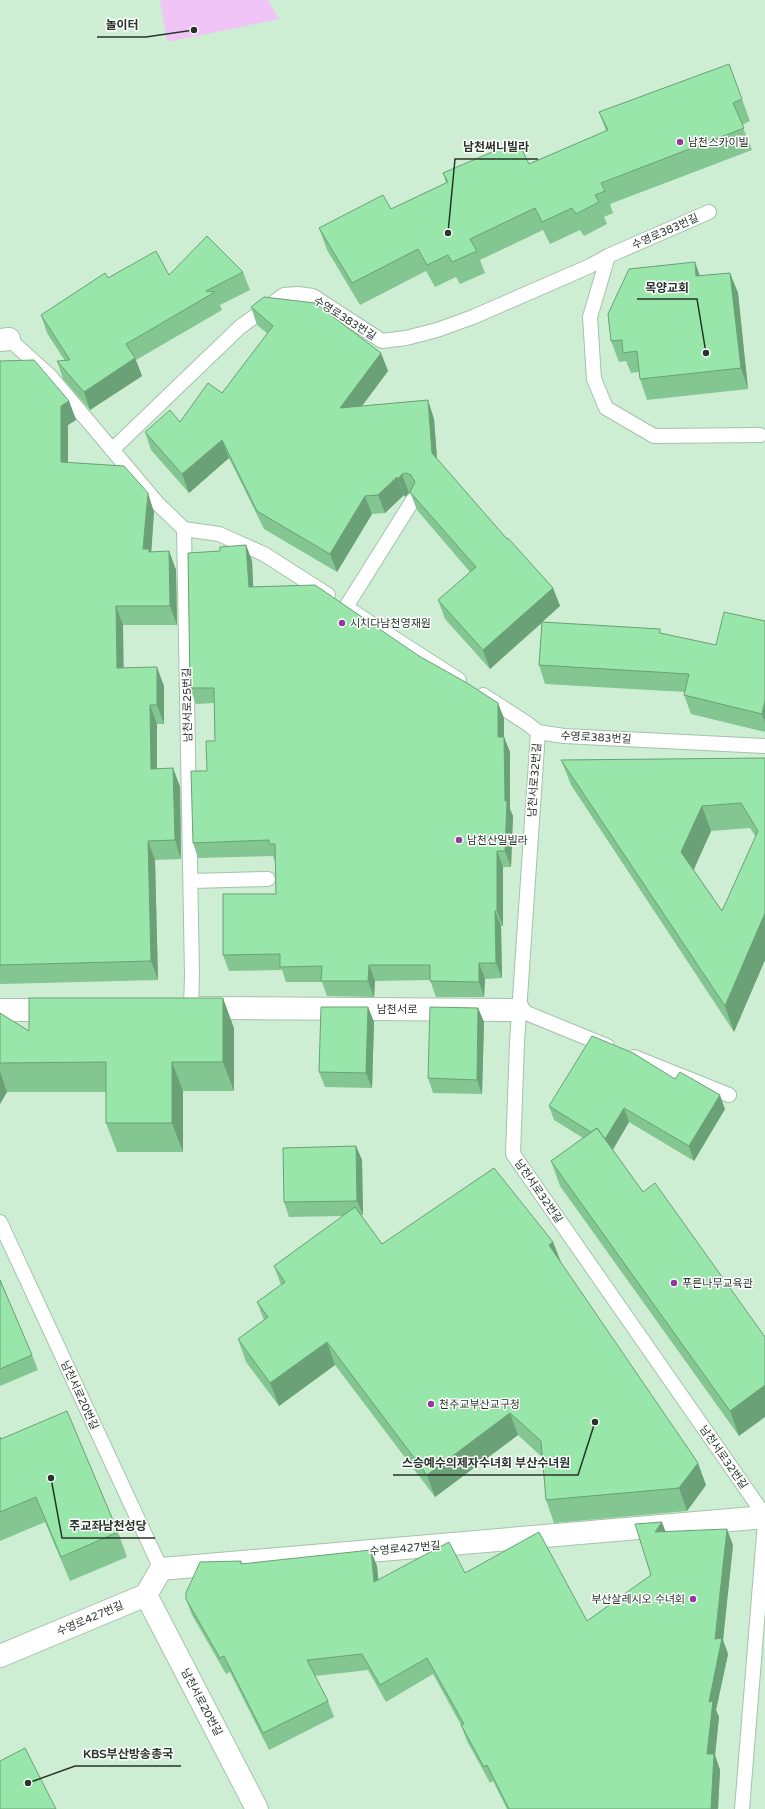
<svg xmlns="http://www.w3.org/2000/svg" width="765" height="1809" font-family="'Varela Round','Noto Sans KR',sans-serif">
	<rect width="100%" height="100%" fill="#ceeed4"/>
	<path fill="#f0c4f7" d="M160,0h108l11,19 -112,23z"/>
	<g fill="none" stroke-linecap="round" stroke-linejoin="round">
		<defs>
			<path id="service" d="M608,256l-18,61 4,62 12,29 48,28 106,-1
				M9,339l41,37 108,128 26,25 35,5 45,20 64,41
				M112,450l128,-123 44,-32 14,-1 15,2 69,45 24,-3 31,-8 36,-13 117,-51 18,-10 101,-44
				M184,529l8,446 -1,33
				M346,607l67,-107
				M347,608l112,72
				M483,695l45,29 10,8 26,4 201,10
				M538,732l-21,310 -4,112 252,362
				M191,881l77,-2
				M519,1010l88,36
				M634,1057l95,38
				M0,1222l161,347
				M742,1809l23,-287"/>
			<path id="minor" d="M0,340l9,-1
				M197,1008l322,2
				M0,1010h59
				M146,1595l111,214
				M0,1656l146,-61 15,-26 604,-52"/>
		</defs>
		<use href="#service" stroke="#a4c3aa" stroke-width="16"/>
		<use href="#minor" stroke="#a4c3aa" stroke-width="24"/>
		<use href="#service" stroke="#fff" stroke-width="14"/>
		<use href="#minor" stroke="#fff" stroke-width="22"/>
	</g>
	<path fill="#83c691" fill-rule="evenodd" d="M742,99l8,22 -8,4 10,25 -142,54 3,9 -9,4 3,7 -23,12 -4,-6 -30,14 -7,-14 -63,30 5,13 -25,11 -4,-7 -21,10 -9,-16 -66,34 -33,-55 -8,-22 72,-19 55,-26 -3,-10 86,-9 77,-33 -7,-19z
		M695,262l5,14 30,-3 8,20 10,96 -101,11 -7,-21 -1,-7 -8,1 -5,-12 -7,1 -8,-21z
		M243,272l7,18 -30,15 2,5 -86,50 6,16 -52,34 -27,-31 -6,-18h8l-18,-28 -6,-18 67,-37z
		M251,307l130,46 7,18 -26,35 72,13 3,40 70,80 46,49 7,18 -18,16 119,11 55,12 49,-24v111l-74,-18 -7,-19 1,-3 -140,-8 -6,-19 3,-42 -52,46 -45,-50 -7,-19 32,-28 -53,-62 -7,-18 -5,5 -1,-2 -19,18 -13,1 -35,58 -73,-43 -35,-71 -40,35 -38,-43 -6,-18 35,-10 42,-29 46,-59 -11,-9z
		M0,361l69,40 7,19 -8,5v37l86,50 -3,40 18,-1 7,19 1,55h-54v43l41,18v38h-7v45l16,-1 7,19 1,72 -26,1 3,120 -158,4z
		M246,545l6,16 1,26 251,131v19l6,15v57l3,7 -2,51h-8v59h-2l1,52 -17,1 -1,18h-48l-6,-17 -55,1 -1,16 -47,-1 -5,-14h-36l-4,-12 -53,1 -6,-16 53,-61 -1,-34h-1l-1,-4 -75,2 -5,-15 14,-72 8,-30 -1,-38 -18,1 -6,-16 30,-137z
		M765,758v202l-31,72 -163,-247 -10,-25zM750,828l6,9 -34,74 -28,-41 17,-39z
		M368,1007l6,15 -2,66 -47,-1 -6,-15z
		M478,1008l6,14 -2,72 -49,-1 -5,-15z
		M0,1013l29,18 205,-3v63h-51v61h-66l-11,-29v-31h-99l-7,12z
		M549,1106l176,3 -31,52 -65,-39 -16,28 30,42 122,145 -26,99 -179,-250 -9,-25 32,-23 -29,-18z
		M356,1146l6,14 1,55h-2l21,29 171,-2 8,21 145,222 -19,26 -133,12 -8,-23 -3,-42 -25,-23 -83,62 -100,-132 -56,41 -33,-44 -8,-23 26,-19 -7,-18 24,-17 -7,-19 69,-50 -54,1 -5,-15z
		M0,1280l32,75 6,15 -38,16z
		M0,1437l1,2 117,93 9,25 -57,24 -25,-59 -45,19z
		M666,1532l67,13 -10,95 5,14 -12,56 3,7 -4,38 5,15 -2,39h-211l-14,-28 -3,2 -23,-42 -6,-16 -28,-51 -47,28 -18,-32 -53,6 13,25 6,16 -65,33 -39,-78 -4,2 -34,-59 -6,-16 55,-38 1,3 135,2 1,14 87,-7 122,48 64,-46z"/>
	<path fill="#6aa176" d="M695,262l7,21 -6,-7z
		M730,273l8,20 10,96 -7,-21z
		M381,353l7,18 -41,55 -7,-18z
		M135,358l7,18 -52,34 -6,-18z
		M428,400l6,19 4,52 -6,-18z
		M69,401l7,19 -8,5v55l-7,-18v-56z
		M222,440l7,18 -40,35 -7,-19z
		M402,474l7,19 -4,4 -7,-18z
		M397,477l7,18 -19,18 -7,-18z
		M148,493l6,19 -3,44 -8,-7z
		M365,496l7,18 -35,58 -7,-18z
		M246,545l6,16 2,41 -5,-15z
		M169,551l7,19 1,55 -7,-19z
		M553,588l7,18 -70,63 -7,-19z
		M116,606l7,19 1,62 -7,-19z
		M157,667l7,19v38l-7,-19z
		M765,700v23l-3,-9z
		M498,703l6,15v34l-6,-15z
		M150,705l7,19v64l-6,-19z
		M504,737l6,15v57l3,7 -2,51 -6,-16z
		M173,768l7,19 1,72 -6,-19z
		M702,806l9,25 -21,46 -9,-25z
		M148,841l7,19 3,120 -7,-19z
		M497,851l6,16v59l-6,-15z
		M495,911l6,15 1,52 -6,-15z
		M765,913v47l-31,72 -9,-26z
		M479,963l6,16 -1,18 -5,-15z
		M369,965l6,16 -1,16 -6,-16z
		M223,998l11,30v63l-11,-29z
		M368,1007l6,15 -2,66 -6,-15z
		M478,1008l6,14 -2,72 -5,-14z
		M172,1062l11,29v61l-11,-29z
		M0,1071l7,21 -7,12z
		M720,1095l5,14 -31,52 -5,-15z
		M624,1108l5,14 -19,32 -6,-14z
		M356,1146l6,14 1,55 -6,-14z
		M553,1242l9,23 -13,-20z
		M327,1342l8,23 -56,41 -9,-23z
		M765,1385v32l-26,19 -9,-25z
		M510,1413l8,22 -83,62 -8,-22z
		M698,1463l8,22 -19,26 -8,-23z
		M662,1522l6,16 -13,-6z
		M727,1529l6,16 -10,95 5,14 -12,56 3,7 -4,38 5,15 -2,39h-7l-4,-55 2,-52z
		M371,1550l6,16 3,32 -6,-16z"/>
	<path fill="#98e6a9" stroke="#6aa176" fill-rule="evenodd" d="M729,64l13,35 -9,4 11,25 -143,55 4,8 -10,4 4,7 -23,12 -4,-6 -30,14 -7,-14 -65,31 7,12 -25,11 -4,-7 -21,10 -9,-16 -66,34 -33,-55 64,-33 8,14 57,-27 -5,-9 75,-32 11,23 79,-34 -9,-18z
		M207,236l36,36 -37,19 9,1 -89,52 9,14 -51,34 -27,-31 13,-1 -29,-45 64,-42 3,5 48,-27 13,24z
		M695,262l1,14 34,-3 11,95 -101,11 -3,-28 -14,2 -1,-13 -11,1 -3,-27 21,-45z
		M264,297l51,6 66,50 -41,55 88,-8 4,53 75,86 1,-1 45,50 -70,62 -45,-50 38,-33 -66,-75 5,-10 -4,-7 -5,-2 -4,1 -4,5 -1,-2 -19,18 -13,1 -35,58 -73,-43 -35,-71 -40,34 -37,-42 25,-22 10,12 28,-39 14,10 51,-67 -22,-19z
		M34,360l35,41 -8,5v56l63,4 24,27 -5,56h6v3l20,-1 1,55h-54l1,62 40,-1v38h-7l1,64 22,-1 2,72 -27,1 3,120 -151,4v-604z
		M246,545l3,42 66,-2 104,71 48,27 31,20v34h6l1,64h2l-2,50h-8v60h-2l1,52h-17v19l-49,-1v-16h-61l-1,16h-47l1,-15 -42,1v-13l-57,1v-61h53l-1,-50h-6v-4l-76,3 -2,-72h16l-1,-30h9l-1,-53h-24l-2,-135 32,-2v-4z
		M724,612l41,9v79l-3,14 -78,-19 5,-21 -150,-9 3,-43 118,7v4l56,12z
		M765,758v155l-40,93 -164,-246zM741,803l17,28 -36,80 -41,-59 21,-46z
		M29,998h194v64h-51v61h-66v-61l-106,1v-50l29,18z
		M321,1007h47l-2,66 -47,-1z
		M430,1007l48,1 -1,72 -49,-2z
		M592,1036l41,17 42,26 5,-7 40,23 -31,51 -65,-38 -19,31 -8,-11 -6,4 -42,-26z
		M597,1128l46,64 12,-9 110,154v48l-35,26 -179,-250z
		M356,1146l1,55 -73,1 -1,-54z
		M494,1168l59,74 -4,3 149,218 -19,25 -133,12 -5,-59 -31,-28 -83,62 -100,-133 -57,41 -32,-44 30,-22 -11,-15 28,-20 -11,-16 81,-59 27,37z
		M0,1280l32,75 -32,14z
		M67,1411l51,121 -57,25 -25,-60 -36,15v-75l1,2z
		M662,1522l-7,10 72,-3 -12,110 7,-1 -13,64 4,-1 -6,53h7l-3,55h-202l-22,-44 -3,2 -23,-42 3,-1 -37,-66 -47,27 -18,-31 -55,6 21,41 -65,32 -39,-77 -4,2 -34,-59v-6l14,-31 41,-1v3l130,-14 3,32 75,-40 16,31 74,-41 48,89 64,-46 -16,-51z
		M25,1748l31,61h-56v-48z"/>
	<g fill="#9439a3" stroke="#fff" stroke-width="1.5">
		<circle cx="680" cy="142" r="4"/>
		<circle cx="342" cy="623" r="4"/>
		<circle cx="459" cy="840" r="4"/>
		<circle cx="674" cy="1283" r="4"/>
		<circle cx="431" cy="1404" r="4"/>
		<circle cx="693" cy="1599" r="4"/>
	</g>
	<g text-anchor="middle" stroke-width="3" stroke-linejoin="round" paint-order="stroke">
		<g font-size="11" fill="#29352b" stroke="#fff" text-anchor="start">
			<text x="688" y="146">남천스카이빌</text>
			<text x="350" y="627">시치다남천영재원</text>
			<text x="467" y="844">남천산일빌라</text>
			<text x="682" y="1287">푸른나무교육관</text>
			<text x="439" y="1408">천주교부산교구청</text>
			<text x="685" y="1603" text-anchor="end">부산살레시오 수녀회</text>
		</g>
		<g font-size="11" fill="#29352b" stroke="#fff">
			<text transform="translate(665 231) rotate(-24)" y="4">수영로383번길</text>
			<text transform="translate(345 318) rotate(32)" y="4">수영로383번길</text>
			<text transform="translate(187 705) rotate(-91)" y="4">남천서로25번길</text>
			<text transform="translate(596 737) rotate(3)" y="4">수영로383번길</text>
			<text transform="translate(534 780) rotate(-86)" y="4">남천서로32번길</text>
			<text x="397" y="1013">남천서로</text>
			<text transform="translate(539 1191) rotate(55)" y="4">남천서로32번길</text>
			<text transform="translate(80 1395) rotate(65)" y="4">남천서로20번길</text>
			<text transform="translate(724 1457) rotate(55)" y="4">남천서로32번길</text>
			<text transform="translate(405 1548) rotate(-5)" y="4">수영로427번길</text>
			<text transform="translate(90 1618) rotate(-23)" y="4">수영로427번길</text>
			<text transform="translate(202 1702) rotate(62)" y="4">남천서로20번길</text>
		</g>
	</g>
	<path fill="none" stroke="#29352b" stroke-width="1.5" d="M194 30L146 37H97M448 233L455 159H538M706 353L697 299H637M595 1422L578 1475H393M51 1478L62 1538H155M28 1783L75 1766H181"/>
	<g fill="#29352b" stroke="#fff" stroke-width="1.5">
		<circle cx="194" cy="30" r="4"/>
		<circle cx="448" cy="233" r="4"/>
		<circle cx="706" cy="353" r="4"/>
		<circle cx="595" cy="1422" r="4"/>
		<circle cx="51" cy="1478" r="4"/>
		<circle cx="28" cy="1783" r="4"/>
	</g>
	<g font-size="12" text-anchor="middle" font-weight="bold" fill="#29352b" stroke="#fff" stroke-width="3" stroke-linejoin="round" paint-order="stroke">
		<text x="122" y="29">놀이터</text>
		<text x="496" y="151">남천써니빌라</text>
		<text x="667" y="292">목양교회</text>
		<text x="486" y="1467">스승예수의제자수녀회 부산수녀원</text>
		<text x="108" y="1530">주교좌남천성당</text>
		<text x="128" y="1758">KBS부산방송총국</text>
	</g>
</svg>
